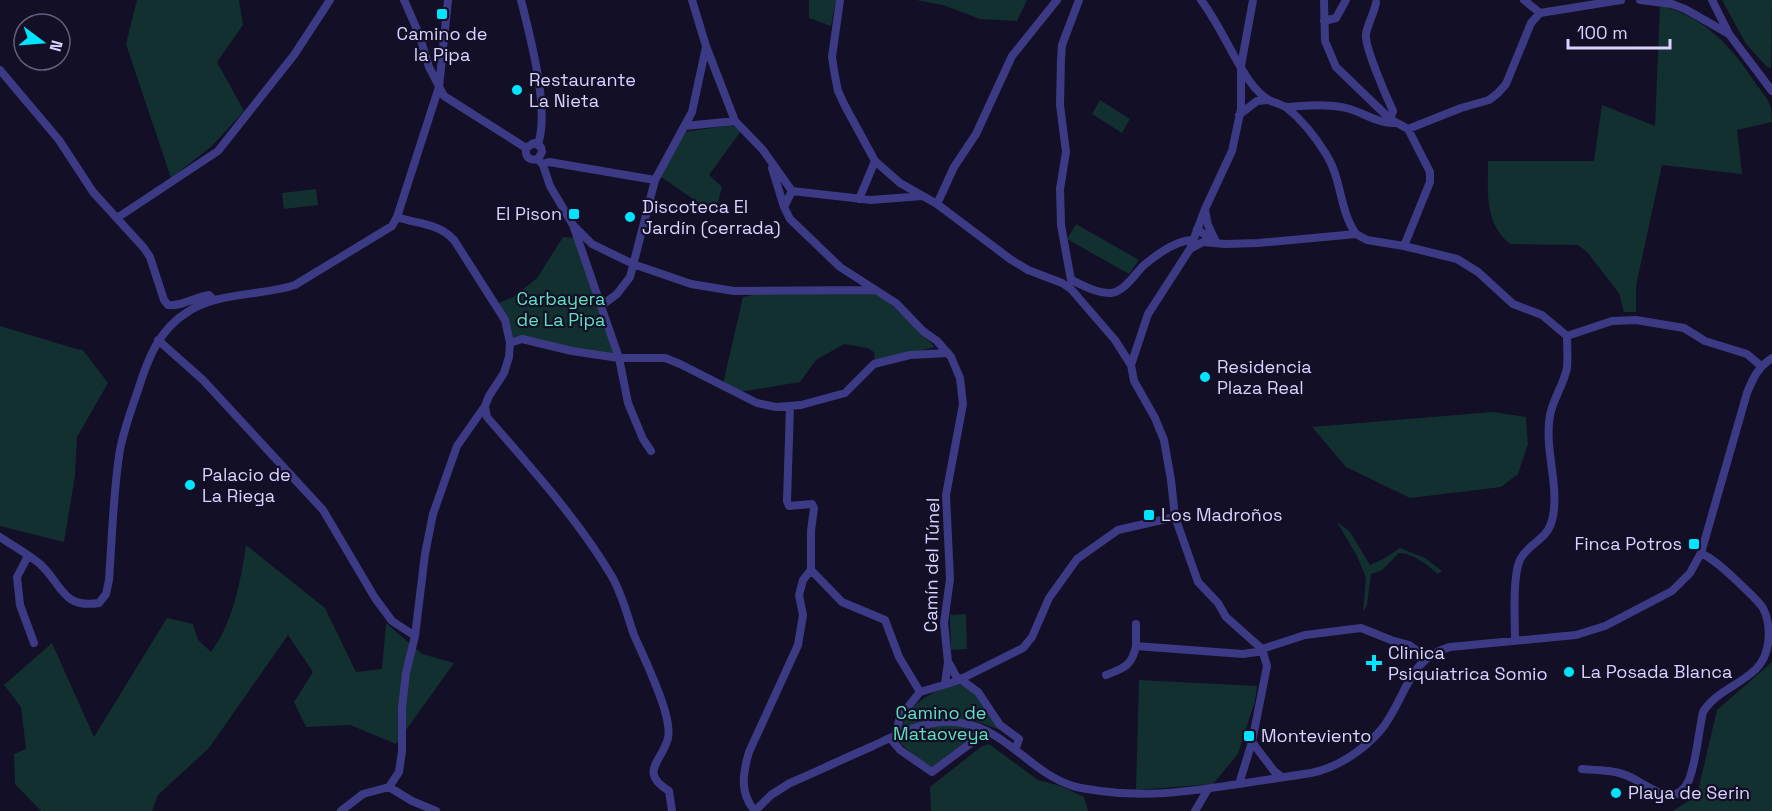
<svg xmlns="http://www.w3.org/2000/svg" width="1772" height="811" font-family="'Space Grotesk',sans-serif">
	<rect width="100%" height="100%" fill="#130f26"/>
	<path fill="#12302f" d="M137,0h102l4,25 -26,37 27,49 -32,35 -41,32 -45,-134z
		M809,0h27l-5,26 -22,-8z
		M916,0h111l-10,21 -37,-2 -37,-14z
		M1722,0h50l-1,68 -4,-1 -21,-23z
		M1660,5c44,13 69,38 94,76 12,18 18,18 18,41l-35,8 5,44 -80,-9 -26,121v26h-12l-5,-19 -32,-41 -9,-7 -68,-1c-26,-22 -22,-52 -22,-83h106l8,-56 53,21z
		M1100,100l30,19 -8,14 -30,-19z
		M732,125l9,6 -32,44 13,12 -7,27 -54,-37 23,-45z
		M316,189l2,16 -34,4 -2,-16z
		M1076,224l63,36 -10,14 -62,-35z
		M563,237l15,1 41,120 -97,-19 -12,4 -14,-39 17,-7 24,-19z
		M757,294h121l12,9 45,44 -60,15 -1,-10 -7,-4 -23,-4 -28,16 -16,22 -61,10 -16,-8 20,-87z
		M0,326l80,24 2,-1 26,34 -31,54 -2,39 -11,66 -64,-16z
		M1493,412l33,5 2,27 -10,30 -17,13 -91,11 -64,-31 -34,-40z
		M1337,522l13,10 20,33 15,-7 15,-10 25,10 17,13 -4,3c-11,-9 -23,-20 -39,-21l-17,17 -11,4 -4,31 -4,7 3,-34 -9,-22z
		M246,545l79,63 31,64 26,-3 4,-46 36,31 32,9 -58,81 -46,-19 -44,2 -12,-25 19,-30 -25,-37 -79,113 -51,47 -6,16h-111l-26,-27 -1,-30 12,-5 -5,-42 -17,-22 48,-42 42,94 73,-119 26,6 5,16 13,12c22,-29 30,-72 35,-107z
		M966,614l1,35 -16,1 -1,-35z
		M1772,662v149h-99l24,-16 20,-85z
		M1139,680l118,6 -2,15 -17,53 -25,30 -77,6z
		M964,684c17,11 23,31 37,46l-26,-9 -7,21 -35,25 -12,-5 -23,-21c6,-37 31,-51 66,-57z
		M989,744l49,36 23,6 23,11 4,14h-157l-1,-24 52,-41z"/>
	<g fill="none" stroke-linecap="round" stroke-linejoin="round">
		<path stroke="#3d3a85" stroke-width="8" d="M404,0l15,34 10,33 15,29 82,52
			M521,0c9,36 29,110 17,144
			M692,0l14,46 29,75 28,29 29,41 79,9 52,-4
			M840,0l-8,57 3,19 3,15 7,15 30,55 25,22 37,21 73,55 18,11 34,13 9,6 44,51 16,25 3,16 21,37 9,22 7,40 4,37 23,65 20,21 8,14 36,32 5,17 -15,76 -13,42
			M1079,0l-17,45 -1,14 -1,46 6,47 -6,37 1,36 10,55c12,5 27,14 40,13 13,-1 24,-19 32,-27 13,-11 33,-26 50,-26
			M1201,0c19,25 30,54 47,79 5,7 14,18 23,22 5,2 12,4 16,7 15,12 29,30 39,46 16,25 13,56 30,80
			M1324,0l1,41 11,26 54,52 18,10 53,-21 28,-8 9,-7 8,-9 25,-61 9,-10 81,-13
			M1524,0l16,13
			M1640,0l32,4 13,5 44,25
			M1712,0l17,34 43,57
			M1376,3c-2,10 -9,23 -10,31 -2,12 21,64 27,77l-3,8
			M1324,21l12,-3 10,-18
			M0,70l59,70 34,52 51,56 6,9 14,43 4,5c13,2 27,-8 41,-10l5,5
			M1286,107c21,-1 44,-4 64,2 15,5 30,15 46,14
			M1239,115l18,-14 11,-1
			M685,126l50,-5
			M526,148l8,-5 7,4 1,5 -4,7
			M526,148c-1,9 3,13 12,11
			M538,159l5,6 7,21 23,39 46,133 9,45 15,36 8,12
			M543,164l6,-2 106,18
			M772,168l12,39
			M792,191l-8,16 6,12 50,48 56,36 27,28 14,10 14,16 9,21 3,26 -17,91 4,84 -6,44 4,39 -3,22
			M859,199l16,-38
			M937,204l17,-37 22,-33 36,-78 45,-56
			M1205,210l3,15 8,17
			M117,218l101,-67 76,-96 36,-55
			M573,225l19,19 41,20 58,20 43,7 141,-1
			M1197,229l18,13
			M1404,246l26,-64v-10l-22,-43
			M1190,249l13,-7 22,2 33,-1 98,-9 11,6 37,6 53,13 21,13 35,32 29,11 25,21 45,-15 24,-1 48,8 21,13 42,13 14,12
			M601,306l16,-12 13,-17 25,-97 37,-68 14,-65
			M158,340l45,40 120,130 52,88 17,23 23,15
			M510,343l12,-4 50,12 47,7h46l15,6 77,39 19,4 25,-2 44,-12 29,-29 36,-9 38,-2
			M1131,365l17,-51 42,-65 15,-40 27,-58 9,-42v-43l12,-66
			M485,407l2,10c44,51 90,101 124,158 11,18 16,40 23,60 11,25 23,49 31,76 2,8 5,18 3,27 -6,24 -30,34 1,53l3,20
			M0,537c13,9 28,17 40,27 22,20 22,45 59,39l7,-9 3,-14c3,-41 4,-83 10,-124 3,-22 12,-45 19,-66 10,-32 21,-61 51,-79 29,-19 73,-15 106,-26l97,-59 5,-9 42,-130 9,-87
			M28,556l-11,21 3,28 14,38
			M811,570l31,32 43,18 14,37 21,35
			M1136,624v22l107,8 20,-3
			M1515,640c0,-19 -3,-67 6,-82 10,-17 28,-18 32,-42 6,-33 -9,-67 -3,-101 3,-16 14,-31 17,-47 1,-10 0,-22 0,-32
			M1262,649l43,-14 56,-7 30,12 18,5 17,12
			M949,663l7,13 22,16 22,33 19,14 -3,9
			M1106,675c18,-7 26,-9 30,-29
			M895,736l5,-19 20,-25 37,-11 66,-33 9,-11 17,-39 28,-39 41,-29 57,-13
			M890,738l10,12 32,22 39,-29 9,-15
			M1252,742l22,29 8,6
			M1582,769c16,1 32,1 46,7 22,10 47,35 61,4 8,-22 9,-45 14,-68 12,-20 37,-27 53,-43 15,-15 16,-43 7,-61 -7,-10 -17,-18 -26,-27 -12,-11 -22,-21 -36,-28
			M389,787l23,14 24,10
			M341,811l22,-17 26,-7 10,-15 3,-21v-43l4,-35 9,-37 10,-82 8,-40 24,-68 28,-40 4,-10 15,-23 5,-16 1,-14 -5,-23 -51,-80c-15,-17 -37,-16 -57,-23
			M755,811l16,-16 19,-12c28,-12 55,-25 83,-37 21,-10 44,-22 68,-24 61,-4 82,48 132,64 8,3 18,3 27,5 50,7 90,0 139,-7 24,-4 48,-7 72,-11 26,-5 51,-22 69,-42 25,-29 27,-73 70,-84l126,-12 29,-9 67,-35 18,-18 11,-20 46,-160c6,-15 11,-26 25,-35
			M755,811c-16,-18 -12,-38 -6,-59l49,-107 5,-30 -4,-20 4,-15 8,-10v-39l3,-23 -2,-4 -23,2 -2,-5 3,-95
			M1195,811l13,-22"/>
	</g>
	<g fill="#00e5ff" stroke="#130f26" stroke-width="2">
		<rect x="436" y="8" width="12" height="12" rx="3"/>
		<circle cx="517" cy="90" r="6"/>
		<rect x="568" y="208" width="12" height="12" rx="3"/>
		<circle cx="630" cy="217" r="6"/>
		<circle cx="1205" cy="377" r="6"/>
		<circle cx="190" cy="485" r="6"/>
		<rect x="1143" y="509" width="12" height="12" rx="3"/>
		<rect x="1688" y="538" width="12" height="12" rx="3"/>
		<path d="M1371 654h6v6h6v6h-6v6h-6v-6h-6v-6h6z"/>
		<circle cx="1569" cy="672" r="6"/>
		<rect x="1243" y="730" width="12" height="12" rx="3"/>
		<circle cx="1616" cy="793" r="6"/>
	</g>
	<g text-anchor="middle" stroke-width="4.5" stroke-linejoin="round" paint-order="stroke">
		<g font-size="18" fill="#d9d4ff" stroke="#130f26" text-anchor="start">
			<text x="442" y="40" text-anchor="middle">Camino de<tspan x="442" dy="21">la Pipa</tspan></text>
			<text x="529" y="86">Restaurante<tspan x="529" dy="21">La Nieta</tspan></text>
			<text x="642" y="213">Discoteca El<tspan x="642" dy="21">Jardín (cerrada)</tspan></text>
			<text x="562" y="220" text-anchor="end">El Pison</text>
			<text x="1217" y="373">Residencia<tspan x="1217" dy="21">Plaza Real</tspan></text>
			<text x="202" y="481">Palacio de<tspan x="202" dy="21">La Riega</tspan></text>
			<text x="1161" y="521">Los Madroños</text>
			<text x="1682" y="550" text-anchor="end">Finca Potros</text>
			<text x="1388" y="659">Clinica<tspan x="1388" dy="21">Psiquiatrica Somio</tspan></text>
			<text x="1581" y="678">La Posada Blanca</text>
			<text x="1261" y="742">Monteviento</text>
			<text x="1628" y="799">Playa de Serin</text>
		</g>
		<g font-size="18" fill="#5fe0c0" stroke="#130f26">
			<text x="561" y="305">Carbayera<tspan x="561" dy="21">de La Pipa</tspan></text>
			<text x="941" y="719">Camino de<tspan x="941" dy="21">Mataoveya</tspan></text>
		</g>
		<g font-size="18" fill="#d9d4ff" stroke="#130f26">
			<text transform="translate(932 565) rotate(-89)" y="6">Camín del Túnel</text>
		</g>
	</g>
	<g transform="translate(42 42) rotate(106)"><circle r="28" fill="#130f26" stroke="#625e7d" stroke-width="1.5"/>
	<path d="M0-4.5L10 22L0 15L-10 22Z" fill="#00e5ff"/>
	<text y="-9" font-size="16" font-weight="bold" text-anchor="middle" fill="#d9d4ff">N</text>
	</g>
	<path d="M1568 39v9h102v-9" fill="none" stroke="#d9d4ff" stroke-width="3"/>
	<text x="1577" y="39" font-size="18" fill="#d9d4ff" stroke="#130f26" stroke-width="4.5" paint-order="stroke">100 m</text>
</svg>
